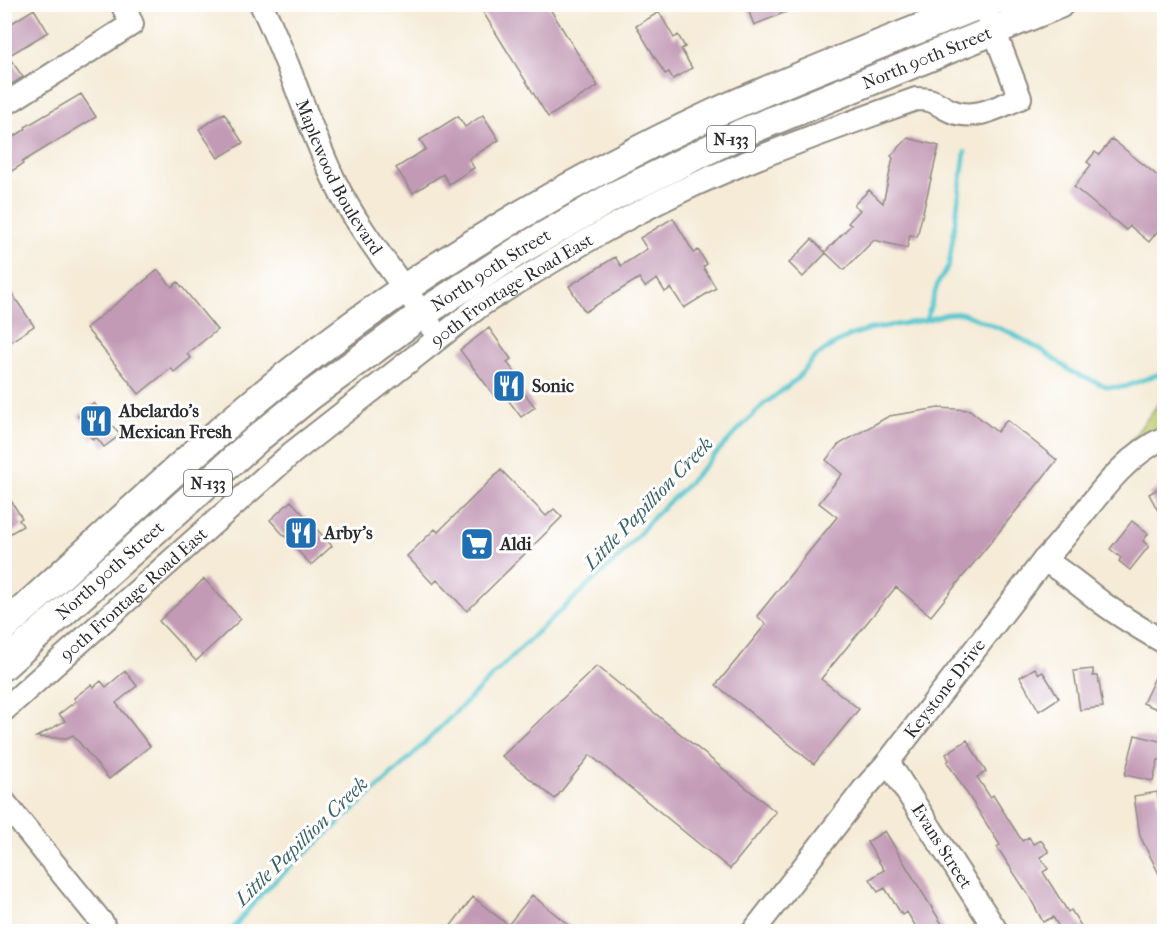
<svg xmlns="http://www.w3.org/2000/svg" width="1169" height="936" font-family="'IM FELL French Canon',serif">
	<rect width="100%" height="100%" fill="#fff"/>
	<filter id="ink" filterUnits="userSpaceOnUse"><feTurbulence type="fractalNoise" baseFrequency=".0167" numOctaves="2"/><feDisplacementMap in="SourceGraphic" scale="12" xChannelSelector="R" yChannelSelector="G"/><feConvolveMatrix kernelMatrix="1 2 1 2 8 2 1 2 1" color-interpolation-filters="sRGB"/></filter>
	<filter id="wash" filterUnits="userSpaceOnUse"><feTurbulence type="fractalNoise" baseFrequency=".008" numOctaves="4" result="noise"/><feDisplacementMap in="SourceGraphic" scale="24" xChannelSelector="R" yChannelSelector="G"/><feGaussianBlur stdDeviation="1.35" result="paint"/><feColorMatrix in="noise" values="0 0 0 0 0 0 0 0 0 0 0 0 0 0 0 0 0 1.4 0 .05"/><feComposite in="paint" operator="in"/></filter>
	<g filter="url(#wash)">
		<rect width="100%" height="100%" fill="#f5ebd7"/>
		<path fill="#becc6e" stroke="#747c4c" stroke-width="1.5" d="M1164,396v31l-30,15 -10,8z"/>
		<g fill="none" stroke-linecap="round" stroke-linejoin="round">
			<path stroke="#5ac7cf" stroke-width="4.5" d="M926,320l12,-37 11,-18 16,-113
				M230,932l32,-39 136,-124 135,-133 88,-81 35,-41 26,-24 57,-61 24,-24 34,-26 16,-20 13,-10 23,-13 21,-7 56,-9 20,-6 16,-1 49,20 32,18 29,21 36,15h16l40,-15"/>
		</g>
		<g id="blocks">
			<path fill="#c29ab6" d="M478,4h69l51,82 -50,31z
				M746,4h57v1l-49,20z
				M34,9l14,23 -40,24 15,21 -19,12v-61z
				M659,12l15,26 4,-3 7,12 -4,2 11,19 -19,11 -4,-7 -4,2 -29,-48z
				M81,94l15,23 -74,45 1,2 -19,12v-33l22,-14 -1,-2z
				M224,113l19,30 -25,15 -19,-29z
				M483,115l16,25 -30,19 5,9 -25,16 -6,-10 -30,19 -17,-25 30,-19 -6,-9 38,-24 7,11z
				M908,138l31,8 -22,91 -7,-2 -3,13 -33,-8 -30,30 -18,-17 -23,24 -14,-14 23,-24 13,13 26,-27 -3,-2 12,-13 -6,-5 15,-15 14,13 10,-45 -2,-2z
				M1112,139l52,42v42l-15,19 -19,-16 -4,4 -52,-43 17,-22 -4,-3 8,-10 4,3z
				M673,218l21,35 4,-3 9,14 -4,3 13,21 -32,20 -13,-20 -6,4 -8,-13 -12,8 -6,-9 -54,34 -16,-26 46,-29 6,9 26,-17 -7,-11z
				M158,270l14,17 6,-5 39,48 -30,24 4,4 -17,14 -3,-4 -32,26 -53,-66z
				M4,282l30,44 -30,20z
				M489,328l22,31 -4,3 11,15 -4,3 21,27 -14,10 -18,-24 -7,5 -36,-48z
				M94,403l26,32 -16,12 -8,-10 -3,3 -9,-11 3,-2 -9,-11z
				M939,408l31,2 27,22 10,-12 50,40 -126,156 -35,-29 -75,92 38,30 -45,55 -98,-79 50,-61 -9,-8 80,-99 -18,-14 23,-29 -16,-14 12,-15 51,-29z
				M501,470l45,46 8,-7 8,8 -95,94 -30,-31 -4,4 -26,-28 28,-27 3,3z
				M1164,485v37l-15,-28z
				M4,490l18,28 -3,2 4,6 -19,11z
				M291,501l41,45 -21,19 -41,-45z
				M1132,521l16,13 -5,7 6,5 -19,24 -11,-9 2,-3 -11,-9z
				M204,579l37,40 -45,42 -37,-40z
				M1164,658v54l-21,-9z
				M597,666l179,146 -46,57 -140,-114 -35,44 -53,-43z
				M1035,668l4,6 4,-2 16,26 -20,13 -19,-34z
				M1093,669v7h5l5,31 -23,3 -6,-39z
				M125,671l12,15 -21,17 34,43 -41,33 -36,-44 -6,3 -31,-1 29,-16 -6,-7 17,-13 -2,-3 18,-14 2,3 7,-6 5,6z
				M1135,735l29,7 -3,18h-3l-5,21 -28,-6z
				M967,740l19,32 -9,5 13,20 3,-2 29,46 7,-4 4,7 8,-4 8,12 -9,5 8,12 -5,3 25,40 3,-2 14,22h-23l-9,-15 -10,5 -14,-26 -32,-49 3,-2 -53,-83 2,-2 -3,-6z
				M1157,792l7,45v47l-24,-48 -6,-40z
				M885,831l24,40 38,61h-28l-12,-20 -5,3 -17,-27 -7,4 -8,-13 14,-9 -17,-28z
				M532,895l45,37h-131l27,-35 35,28z"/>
		</g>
	</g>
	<g filter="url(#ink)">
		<use href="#blocks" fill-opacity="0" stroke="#908b81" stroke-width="1.5"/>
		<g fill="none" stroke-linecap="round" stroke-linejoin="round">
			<defs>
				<g id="minor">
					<path id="s1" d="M261,4c29,58 46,120 74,178 26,53 65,97 97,146"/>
					<path d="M4,105l128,-81 -10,-20"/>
					<path d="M1044,560c20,12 38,27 57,42 20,15 42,28 63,40"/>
					<path id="s2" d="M4,710l288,-257 189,-148c64,-40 129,-80 198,-113 76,-36 157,-64 237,-93 21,0 19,5 35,12 24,10 47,-4 69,-13l-31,-81"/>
					<path id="s3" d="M888,762l109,170"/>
					<path d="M4,802l99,122"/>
					<path id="s4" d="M753,932l111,-143 24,-27 156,-202c39,-39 69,-99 120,-122"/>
				</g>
				<g id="major">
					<path d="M4,627c105,-94 206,-194 318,-279 118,-90 258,-173 393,-235 87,-39 177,-73 266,-109"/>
					<path id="s5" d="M4,665l254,-227 53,-43 111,-81 98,-64 94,-54 126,-62 319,-130"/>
				</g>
			</defs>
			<use href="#minor" stroke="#908b81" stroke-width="26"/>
			<use href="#major" stroke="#908b81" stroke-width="32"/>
			<use href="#minor" stroke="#fff" stroke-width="22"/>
			<use href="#major" stroke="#fff" stroke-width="28"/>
		</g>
	</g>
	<defs>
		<symbol id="restaurant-square" viewBox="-11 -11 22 22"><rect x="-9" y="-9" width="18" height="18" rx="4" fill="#1f6fb2" stroke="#fff"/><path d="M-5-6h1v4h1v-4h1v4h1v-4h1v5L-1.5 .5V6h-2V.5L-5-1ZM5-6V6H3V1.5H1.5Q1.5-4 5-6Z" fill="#fff"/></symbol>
		<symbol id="supermarket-square" viewBox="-11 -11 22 22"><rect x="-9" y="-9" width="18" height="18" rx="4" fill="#1f6fb2" stroke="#fff"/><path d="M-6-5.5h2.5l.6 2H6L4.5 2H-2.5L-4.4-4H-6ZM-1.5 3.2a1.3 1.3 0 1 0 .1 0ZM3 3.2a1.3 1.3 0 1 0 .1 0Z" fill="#fff"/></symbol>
	</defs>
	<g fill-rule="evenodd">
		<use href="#restaurant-square" x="490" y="367" width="38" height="38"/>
		<use href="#restaurant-square" x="77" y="402" width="38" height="38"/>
		<use href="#restaurant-square" x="282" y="514" width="38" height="38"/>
		<use href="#supermarket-square" x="458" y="525" width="38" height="38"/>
	</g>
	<g text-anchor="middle" stroke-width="6" stroke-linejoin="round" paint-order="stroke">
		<g fill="#fff" stroke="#6b6b6b" stroke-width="1.5">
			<rect x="707" y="126" width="48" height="26" rx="4.5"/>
			<rect x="184" y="470" width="48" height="26" rx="4.5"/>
		</g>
		<g font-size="16" font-weight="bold" fill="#2b2b2b">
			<text x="731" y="145">N-133</text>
			<text x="208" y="489">N-133</text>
		</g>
		<g font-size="18" fill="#2b2b2b" stroke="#fff">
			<text dy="6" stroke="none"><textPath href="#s5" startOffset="1114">North 90th Street</textPath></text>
			<text dy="6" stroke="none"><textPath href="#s1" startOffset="190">Maplewood Boulevard</textPath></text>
			<text dy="6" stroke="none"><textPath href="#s5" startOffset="628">North 90th Street</textPath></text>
			<text dy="6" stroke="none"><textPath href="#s2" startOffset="660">90th Frontage Road East</textPath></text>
			<text dy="6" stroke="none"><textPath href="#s5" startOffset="142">North 90th Street</textPath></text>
			<text dy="6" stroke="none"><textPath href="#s2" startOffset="174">90th Frontage Road East</textPath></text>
			<text dy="6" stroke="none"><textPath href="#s4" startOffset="310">Keystone Drive</textPath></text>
			<text dy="6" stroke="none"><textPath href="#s3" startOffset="100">Evans Street</textPath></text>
		</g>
		<g font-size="18" font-weight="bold" fill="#2b2b2b" stroke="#fff" text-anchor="start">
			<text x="532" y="392">Sonic</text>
			<text x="119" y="417">Abelardo's<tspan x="119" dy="21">Mexican Fresh</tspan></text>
			<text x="324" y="539">Arby's</text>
			<text x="500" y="550">Aldi</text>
		</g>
		<g font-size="20" font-style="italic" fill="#3b6264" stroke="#fff">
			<text transform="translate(648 503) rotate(-46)" y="7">Little Papillion Creek</text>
			<text transform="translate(301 841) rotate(-44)" y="7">Little Papillion Creek</text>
		</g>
	</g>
	<rect width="1169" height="936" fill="none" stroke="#fff" stroke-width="24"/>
</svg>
